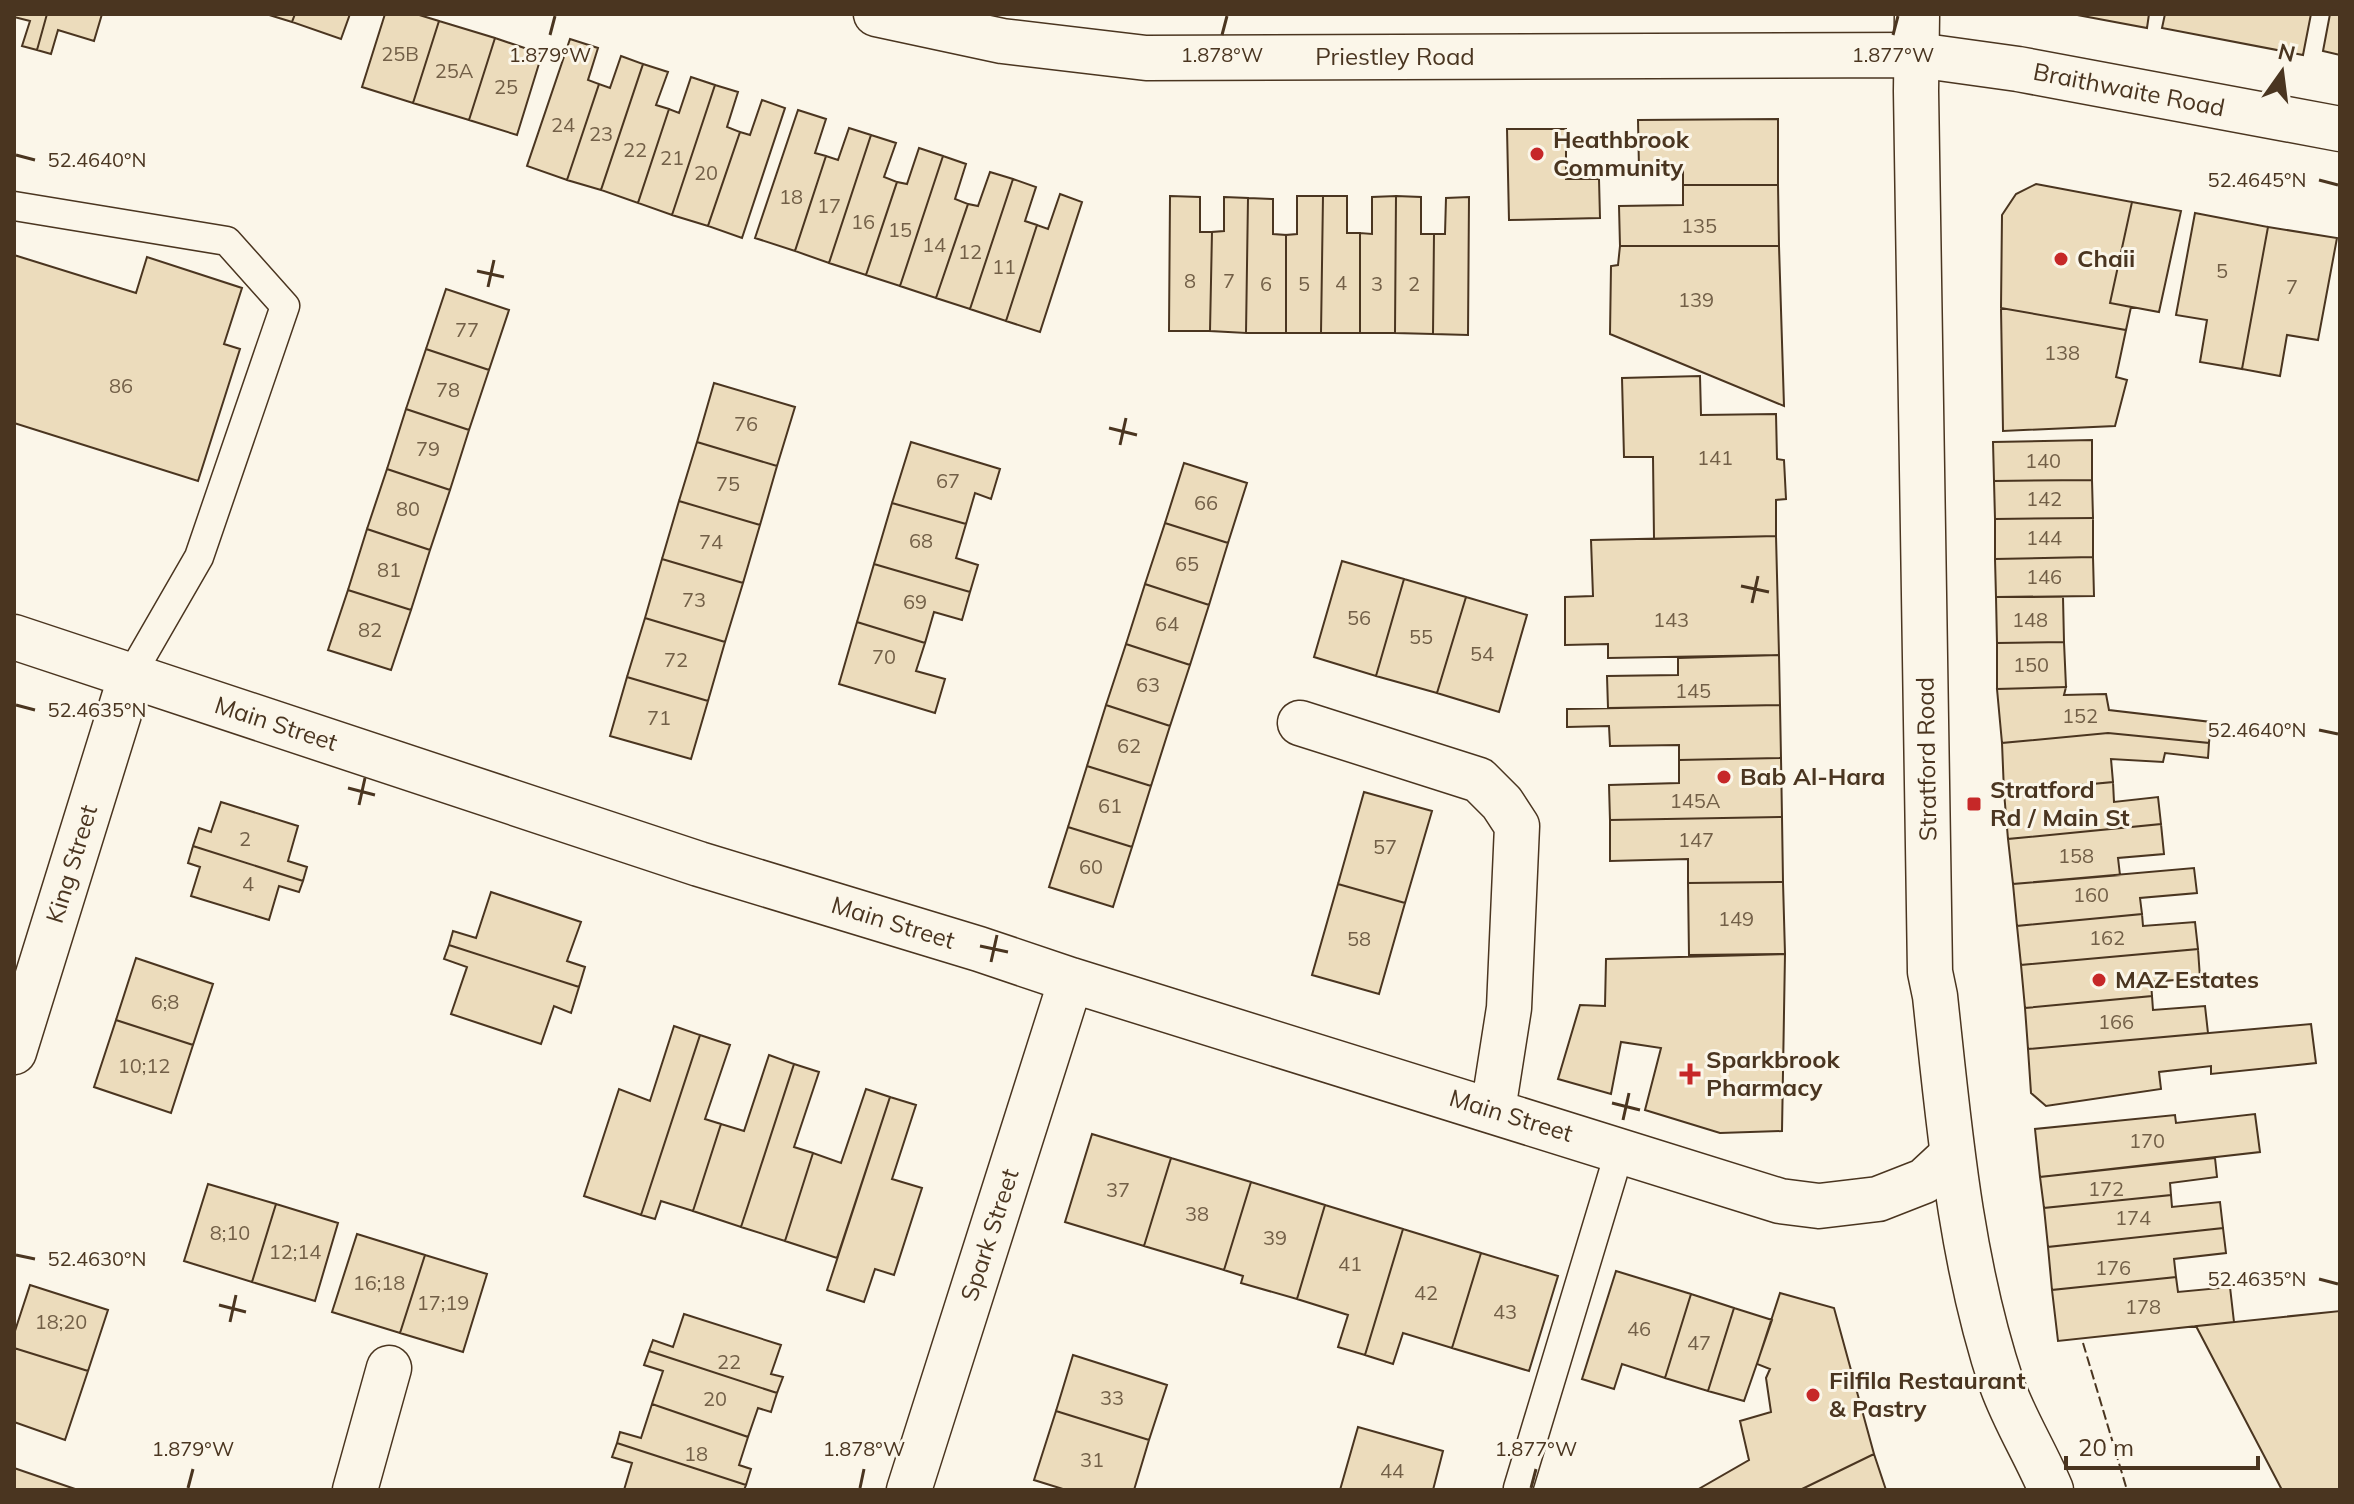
<svg xmlns="http://www.w3.org/2000/svg" width="2354" height="1504" font-family="Mulish,sans-serif">
	<rect width="100%" height="100%" fill="#fbf6e9"/>
	<path fill="#ecdcbc" stroke="#4a3520" stroke-width="2" d="M14,14h33l-10,36 -15,-4 8,-25 -16,-4z
		M47,14h55l-8,27 -36,-11 -7,24 -14,-4z
		M266,14h29l-3,8z
		M295,14h55l-9,25 -49,-17z
		M385,14h31l23,7 -26,82 -51,-16z
		M2072,14h77l-2,14z
		M2165,14h146l-8,41 -141,-27z
		M2330,14h10v41l-17,-4z
		M439,21l56,17 -26,82 -56,-17z
		M495,38l47,16 -25,81 -48,-15z
		M570,39l28,9 -10,32 11,4 -32,96 -40,-14z
		M621,56l22,8 -42,126 -34,-10 32,-96 11,4z
		M643,64l25,8 -12,33 13,4 -31,94 -37,-13z
		M691,77l24,8 -43,130 -34,-12 31,-94 10,4z
		M715,85l23,7 -11,35 13,5 -32,94 -36,-11z
		M762,100l23,8 -43,130 -34,-12 32,-94 10,3z
		M798,110l28,9 -11,34 11,3 -31,95 -40,-13z
		M1778,119v66h-95v-16h-44l-1,-49z
		M849,128l22,7 -42,128 -34,-12 31,-95 12,4z
		M1507,129h59v50h33l1,39 -91,2z
		M871,135l25,8 -12,34 13,5 -31,93 -37,-12z
		M919,148l24,8 -43,130 -34,-11 31,-93 10,2z
		M943,156l23,8 -11,35 13,5 -32,94 -36,-12z
		M990,172l23,7 -43,130 -34,-11 32,-94 10,2z
		M1013,179l23,8 -11,34 12,4 -31,96 -36,-12z
		M2036,184l96,18 -22,101 21,4 -5,23 -125,-22 1,-93 14,-21z
		M1683,185h95l1,61h-159l-1,-40 64,-1z
		M1060,194l22,8 -42,130 -34,-11 31,-96 11,4z
		M1170,196l30,1v35h12l-2,99h-41z
		M1297,196h26l-2,137h-35v-98l11,-1z
		M1323,196h24v37h13v100h-39z
		M1396,196l-1,137h-35v-100l12,1v-37z
		M1396,196l25,1v37h13l-1,100 -38,-1z
		M1224,197l24,1 -2,135 -36,-2 2,-99 12,-1z
		M1469,197l-1,138 -35,-1 1,-100h11l1,-36z
		M1248,198l25,1v35l13,1v98h-40z
		M2132,202l49,9 -22,101 -49,-9z
		M2195,213l73,14 -26,142 -42,-7 7,-42 -31,-5z
		M2268,227l69,11 -19,102 -31,-5 -7,41 -38,-7z
		M1620,246h159l5,160 -174,-72 1,-68 7,-1z
		M14,255l122,38 11,-36 95,31 -18,56 16,5 -42,132 -184,-58z
		M446,289l63,21 -20,60 -63,-21z
		M2001,308l125,22 -10,47 11,3 -12,46 -112,5z
		M426,349l63,21 -20,60 -63,-21z
		M1700,376l1,39 75,-1 1,45 7,1 2,39 -10,1v36l-122,3 -1,-82h-29l-2,-79z
		M714,383l81,24 -18,59 -80,-24z
		M406,409l63,21 -19,60 -63,-21z
		M2092,440v40l-98,1 -1,-39z
		M697,442l80,24 -17,59 -81,-24z
		M911,442l89,27 -9,30 -16,-6 -9,31 -74,-21z
		M1184,463l63,20 -19,60 -63,-20z
		M387,469l63,21 -20,60 -63,-21z
		M2092,480l1,38 -98,1 -1,-38z
		M679,501l81,24 -17,58 -81,-24z
		M892,503l74,21 -10,34 22,7 -8,27 -96,-28z
		M2093,518v39l-98,2v-40z
		M1165,523l63,20 -19,62 -64,-21z
		M367,529l63,21 -19,60 -63,-20z
		M1776,536l3,119 -171,3v-14l-43,1v-48l28,-1 -2,-56z
		M2093,557l1,39 -98,1 -1,-38z
		M662,559l81,24 -18,59 -80,-24z
		M1342,561l62,18 -28,97 -62,-19z
		M874,564l96,28 -8,28 -28,-8 -9,31 -68,-21z
		M1404,579l62,18 -29,96 -61,-17z
		M1145,584l64,21 -19,60 -64,-21z
		M348,590l63,20 -20,60 -63,-20z
		M1466,597l61,18 -28,97 -62,-19z
		M1996,597h67l1,45 -67,1z
		M645,618l80,24 -17,59 -81,-24z
		M857,622l68,21 -9,28 29,8 -10,34 -96,-29z
		M2064,642l2,45 -69,2v-46z
		M1126,644l64,21 -20,61 -64,-21z
		M1779,655l1,50 -172,3 -1,-32 71,-1v-17z
		M627,677l81,24 -17,58 -81,-23z
		M2066,687l-2,8 42,-1 3,16 102,12 -2,21 -101,-10 -106,10 -5,-54z
		M1106,705l64,21 -19,60 -64,-20z
		M1780,705l1,53 -102,2v-15l-69,1 -1,-20 -42,1v-18z
		M2108,733l101,10 -1,15 -43,-5 -2,9 -52,-3 2,23 -109,10 -2,-49z
		M1781,758l1,59 -172,3 -1,-35 70,-2v-23z
		M1087,766l64,20 -19,61 -64,-20z
		M2113,782l1,20 44,-5 3,27 -153,15 -4,-47z
		M1364,792l68,19 -27,92 -67,-19z
		M221,802l77,24 -10,35 19,6 -4,14 -110,-35 6,-18 12,4z
		M1782,817l1,65 -95,1v-24l-78,2v-41z
		M2161,824l3,30 -46,4 2,17 -107,9 -5,-45z
		M1068,827l64,20 -19,60 -64,-20z
		M193,846l110,35 -4,11 -20,-6 -10,34 -78,-24 9,-29 -12,-4z
		M2194,868l3,25 -57,5 2,16 -125,12 -4,-42z
		M1783,882l2,72 -96,1 -1,-72z
		M1338,884l67,19 -26,91 -67,-19z
		M491,892l90,30 -14,39 18,6 -6,20 -130,-42 4,-14 23,7z
		M2142,914l1,12 52,-4 3,27 -177,16 -4,-39z
		M449,945l130,42 -8,26 -17,-7 -13,38 -90,-30 16,-47 -23,-8z
		M2198,949l2,29 -49,4 1,14 -127,12 -4,-43z
		M1785,954l-3,177 -62,2 -75,-23 16,-62 -40,-6 -10,52 -53,-15 22,-74 25,1 1,-47z
		M136,958l77,26 -20,61 -77,-25z
		M2152,996l1,14 52,-4 3,27 -180,16 -3,-41z
		M116,1020l77,25 -22,68 -77,-26z
		M2311,1024l5,39 -105,11v-8l-52,6 2,17 -115,17 -15,-13 -3,-44z
		M674,1026l26,9 -59,180 -57,-19 35,-107 31,12z
		M700,1035l30,10 -25,74 16,5 -28,87 -32,-10 -6,18 -14,-4z
		M769,1055l25,9 -53,163 -48,-16 28,-87 23,7z
		M794,1064l25,8 -25,75 19,6 -28,88 -44,-14z
		M866,1089l24,8 -53,161 -52,-17 28,-88 28,10z
		M890,1097l26,8 -24,74 30,9 -28,87 -19,-6 -11,33 -37,-12z
		M2255,1114l5,38 -220,25 -5,-48 140,-14 1,8z
		M1092,1134l79,24 -27,88 -79,-24z
		M1171,1158l80,24 -27,88 -80,-24z
		M2215,1158l2,19 -47,6 1,12 -127,13 -4,-31z
		M1251,1182l74,23 -28,94 -56,-16 2,-7 -19,-6z
		M208,1184l68,20 -24,78 -68,-21z
		M2171,1195l1,12 48,-5 3,26 -175,19 -4,-39z
		M276,1204l62,19 -23,78 -63,-19z
		M1325,1205l78,24 -38,126 -27,-8 10,-32 -51,-16z
		M2223,1228l3,25 -52,6 2,18 -124,13 -4,-43z
		M1403,1229l78,24 -29,95 -49,-15 -10,31 -28,-9z
		M357,1234l68,21 -25,78 -68,-21z
		M1481,1253l77,23 -29,95 -77,-23z
		M425,1255l62,19 -24,78 -63,-19z
		M1616,1271l75,23 -26,84 -43,-14 -8,25 -32,-10z
		M2176,1277l2,15 52,-5 4,35 -176,19 -6,-51z
		M30,1285l78,25 -20,61 -74,-23v-14z
		M1780,1293l54,15 40,146 -74,36h-103l52,-30 -9,-39 31,-9 -5,-34 4,-9 -13,-5z
		M1691,1294l43,14 -26,83 -43,-13z
		M1734,1308l38,12 -28,81 -36,-10z
		M2340,1311v179h-58l-86,-164z
		M684,1314l97,31 -10,29 12,3 -6,16 -128,-42 4,-11 20,7z
		M14,1348l74,23 -23,69 -51,-18z
		M649,1351l128,42 -6,19 -13,-4 -10,29 -96,-33 11,-33 -19,-6z
		M1073,1355l94,30 -18,55 -93,-29z
		M652,1404l96,33 -9,28 12,4 -5,16 -129,-42 3,-11 21,6z
		M1056,1411l93,29 -15,50h-68l-32,-10z
		M1358,1427l85,24 -10,39h-93z
		M617,1443l129,42 -2,5h-120l8,-27 -20,-6z
		M1874,1454l12,36h-86z
		M14,1468l64,22h-64z"/>
	<g fill="none" stroke-linecap="round" stroke-linejoin="round">
		<defs>
			<path id="lane" d="M14,206l213,35 58,65 -86,251 -68,118
				M1518,1488l102,-338"/>
			<path id="street" d="M876,14l126,27 144,17 771,-3 101,14 322,60
				M14,637l685,227 280,85 92,31 709,221 39,5 59,-7 46,-18 28,-26
				M1300,723l179,57 23,23 15,23 -8,182 -16,102
				M14,1052l117,-377
				M355,1490l34,-122
				M909,1490l162,-510"/>
			<path id="highway" d="M1917,14l-1,77 14,881 5,24c14,130 25,264 67,389 13,36 34,69 49,105"/>
		</defs>
		<use href="#lane" stroke="#4a3520" stroke-width="31"/>
		<use href="#street" stroke="#4a3520" stroke-width="47"/>
		<use href="#highway" stroke="#4a3520" stroke-width="47"/>
		<use href="#lane" stroke="#fbf6e9" stroke-width="28"/>
		<use href="#street" stroke="#fbf6e9" stroke-width="44"/>
		<use href="#highway" stroke="#fbf6e9" stroke-width="44"/>
		<path stroke="#4a3520" stroke-width="2" stroke-dasharray="10 4" stroke-linecap="butt" d="M2083,1343l44,147"/>
	</g>
	<path fill="none" stroke="#4a3520" stroke-width="3" d="M550,35l5,-19M1222,35l5,-19M1893,35l5,-19M16,155l19,5M2319,180l19,5M477,271l27,6M488,287l6,-27M1109,428l28,7M1120,445l6,-27M1741,586l28,6M1752,603l6,-27M16,705l19,5M2319,730l19,4M348,788l27,7M359,805l6,-27M980,946l28,6M991,962l6,-27M1612,1103l28,7M1623,1120l6,-27M16,1255l19,4M2319,1279l19,5M219,1305l27,7M230,1322l6,-27M188,1488l5,-19M860,1488l4,-19M1531,1488l5,-19"/>
	<g fill="#c62828" stroke="#fbf6e9" stroke-width="3">
		<circle cx="1537" cy="154" r="8"/>
		<circle cx="2061" cy="259" r="8"/>
		<circle cx="1724" cy="777" r="8"/>
		<rect x="1966" y="796" width="16" height="16" rx="4"/>
		<circle cx="2099" cy="980" r="8"/>
		<path d="M1686 1062h8v8h8v8h-8v8h-8v-8h-8v-8h8z"/>
		<circle cx="1813" cy="1395" r="8"/>
	</g>
	<g text-anchor="middle" stroke-width="6" stroke-linejoin="round" paint-order="stroke">
		<g font-size="20" fill="#725f47">
			<text x="400" y="61">25B</text>
			<text x="454" y="78">25A</text>
			<text x="506" y="94">25</text>
			<text x="563" y="132">24</text>
			<text x="601" y="141">23</text>
			<text x="635" y="157">22</text>
			<text x="672" y="165">21</text>
			<text x="706" y="180">20</text>
			<text x="791" y="204">18</text>
			<text x="829" y="213">17</text>
			<text x="863" y="229">16</text>
			<text x="1699" y="233">135</text>
			<text x="900" y="237">15</text>
			<text x="934" y="252">14</text>
			<text x="970" y="259">12</text>
			<text x="1004" y="274">11</text>
			<text x="2222" y="278">5</text>
			<text x="1190" y="288">8</text>
			<text x="1229" y="288">7</text>
			<text x="1341" y="290">4</text>
			<text x="1266" y="291">6</text>
			<text x="1304" y="291">5</text>
			<text x="1377" y="291">3</text>
			<text x="1414" y="291">2</text>
			<text x="2292" y="294">7</text>
			<text x="1696" y="307">139</text>
			<text x="467" y="337">77</text>
			<text x="2062" y="360">138</text>
			<text x="121" y="393">86</text>
			<text x="448" y="397">78</text>
			<text x="746" y="431">76</text>
			<text x="428" y="456">79</text>
			<text x="1715" y="465">141</text>
			<text x="2043" y="468">140</text>
			<text x="948" y="488">67</text>
			<text x="728" y="491">75</text>
			<text x="2044" y="506">142</text>
			<text x="1206" y="510">66</text>
			<text x="408" y="516">80</text>
			<text x="2044" y="545">144</text>
			<text x="921" y="548">68</text>
			<text x="711" y="549">74</text>
			<text x="1187" y="571">65</text>
			<text x="389" y="577">81</text>
			<text x="2044" y="584">146</text>
			<text x="694" y="607">73</text>
			<text x="915" y="609">69</text>
			<text x="1359" y="625">56</text>
			<text x="1671" y="627">143</text>
			<text x="2030" y="627">148</text>
			<text x="1167" y="631">64</text>
			<text x="370" y="637">82</text>
			<text x="1421" y="644">55</text>
			<text x="1482" y="661">54</text>
			<text x="884" y="664">70</text>
			<text x="676" y="667">72</text>
			<text x="2031" y="672">150</text>
			<text x="1148" y="692">63</text>
			<text x="1693" y="698">145</text>
			<text x="2080" y="723">152</text>
			<text x="659" y="725">71</text>
			<text x="1129" y="753">62</text>
			<text x="1695" y="808">145A</text>
			<text x="1110" y="813">61</text>
			<text x="245" y="846">2</text>
			<text x="1696" y="847">147</text>
			<text x="1385" y="854">57</text>
			<text x="2076" y="863">158</text>
			<text x="1091" y="874">60</text>
			<text x="248" y="891">4</text>
			<text x="2091" y="902">160</text>
			<text x="1736" y="926">149</text>
			<text x="2107" y="945">162</text>
			<text x="1359" y="946">58</text>
			<text x="165" y="1009">6;8</text>
			<text x="2116" y="1029">166</text>
			<text x="144" y="1073">10;12</text>
			<text x="2147" y="1148">170</text>
			<text x="2106" y="1196">172</text>
			<text x="1118" y="1197">37</text>
			<text x="1197" y="1221">38</text>
			<text x="2133" y="1225">174</text>
			<text x="230" y="1240">8;10</text>
			<text x="1275" y="1245">39</text>
			<text x="295" y="1259">12;14</text>
			<text x="1350" y="1271">41</text>
			<text x="2113" y="1275">176</text>
			<text x="379" y="1290">16;18</text>
			<text x="1426" y="1300">42</text>
			<text x="443" y="1310">17;19</text>
			<text x="2143" y="1314">178</text>
			<text x="1505" y="1319">43</text>
			<text x="61" y="1329">18;20</text>
			<text x="1639" y="1336">46</text>
			<text x="1699" y="1350">47</text>
			<text x="729" y="1369">22</text>
			<text x="1112" y="1405">33</text>
			<text x="715" y="1406">20</text>
			<text x="696" y="1461">18</text>
			<text x="1092" y="1467">31</text>
			<text x="1392" y="1478">44</text>
		</g>
		<g font-size="24" fill="#4a3520" stroke="#fbf6e9">
			<text x="1395" y="65">Priestley Road</text>
			<text transform="translate(2129 90) rotate(11)" y="8">Braithwaite Road</text>
			<text transform="translate(276 724) rotate(18)" y="8">Main Street</text>
			<text transform="translate(1927 759) rotate(-91)" y="8">Stratford Road</text>
			<text transform="translate(72 864) rotate(-73)" y="8">King Street</text>
			<text transform="translate(893 923) rotate(17)" y="8">Main Street</text>
			<text transform="translate(1511 1116) rotate(17)" y="8">Main Street</text>
			<text transform="translate(990 1235) rotate(-72)" y="8">Spark Street</text>
		</g>
		<g font-size="24" font-weight="bold" fill="#4a3520" stroke="#fbf6e9" text-anchor="start">
			<text x="1553" y="148">Heathbrook<tspan x="1553" dy="28">Community</tspan></text>
			<text x="2077" y="267">Chaii</text>
			<text x="1740" y="785">Bab Al-Hara</text>
			<text x="1990" y="798">Stratford<tspan x="1990" dy="28">Rd / Main St</tspan></text>
			<text x="2115" y="988">MAZ Estates</text>
			<text x="1706" y="1068">Sparkbrook<tspan x="1706" dy="28">Pharmacy</tspan></text>
			<text x="1829" y="1389">Filfila Restaurant<tspan x="1829" dy="28">&amp; Pastry</tspan></text>
		</g>
	</g>
	<g font-size="20" text-anchor="middle" fill="#4a3520" stroke="#fbf6e9" stroke-width="6" stroke-linejoin="round" paint-order="stroke">
		<text x="550" y="62">1.879°W</text>
		<text x="1222" y="62">1.878°W</text>
		<text x="1893" y="62">1.877°W</text>
		<text x="97" y="167">52.4640°N</text>
		<text x="2257" y="187">52.4645°N</text>
		<text x="97" y="717">52.4635°N</text>
		<text x="2257" y="737">52.4640°N</text>
		<text x="97" y="1266">52.4630°N</text>
		<text x="2257" y="1286">52.4635°N</text>
		<text x="193" y="1456">1.879°W</text>
		<text x="864" y="1456">1.878°W</text>
		<text x="1536" y="1456">1.877°W</text>
	</g>
	<rect width="2354" height="1504" fill="none" stroke="#4a3520" stroke-width="32"/>
	<g transform="translate(2282 72) rotate(14)" stroke="#fbf6e9" stroke-width="6" paint-order="stroke">
	<path d="M0-6L14 30L0 20L-14 30Z" fill="#4a3520"/>
	<text y="-12" font-size="22" font-weight="bold" text-anchor="middle" fill="#4a3520">N</text>
	</g>
	<path d="M2066 1456v12h192v-12" fill="none" stroke="#4a3520" stroke-width="4"/>
	<text x="2078" y="1456" font-size="24" fill="#4a3520" stroke="#fbf6e9" stroke-width="6" paint-order="stroke">20 m</text>
</svg>
